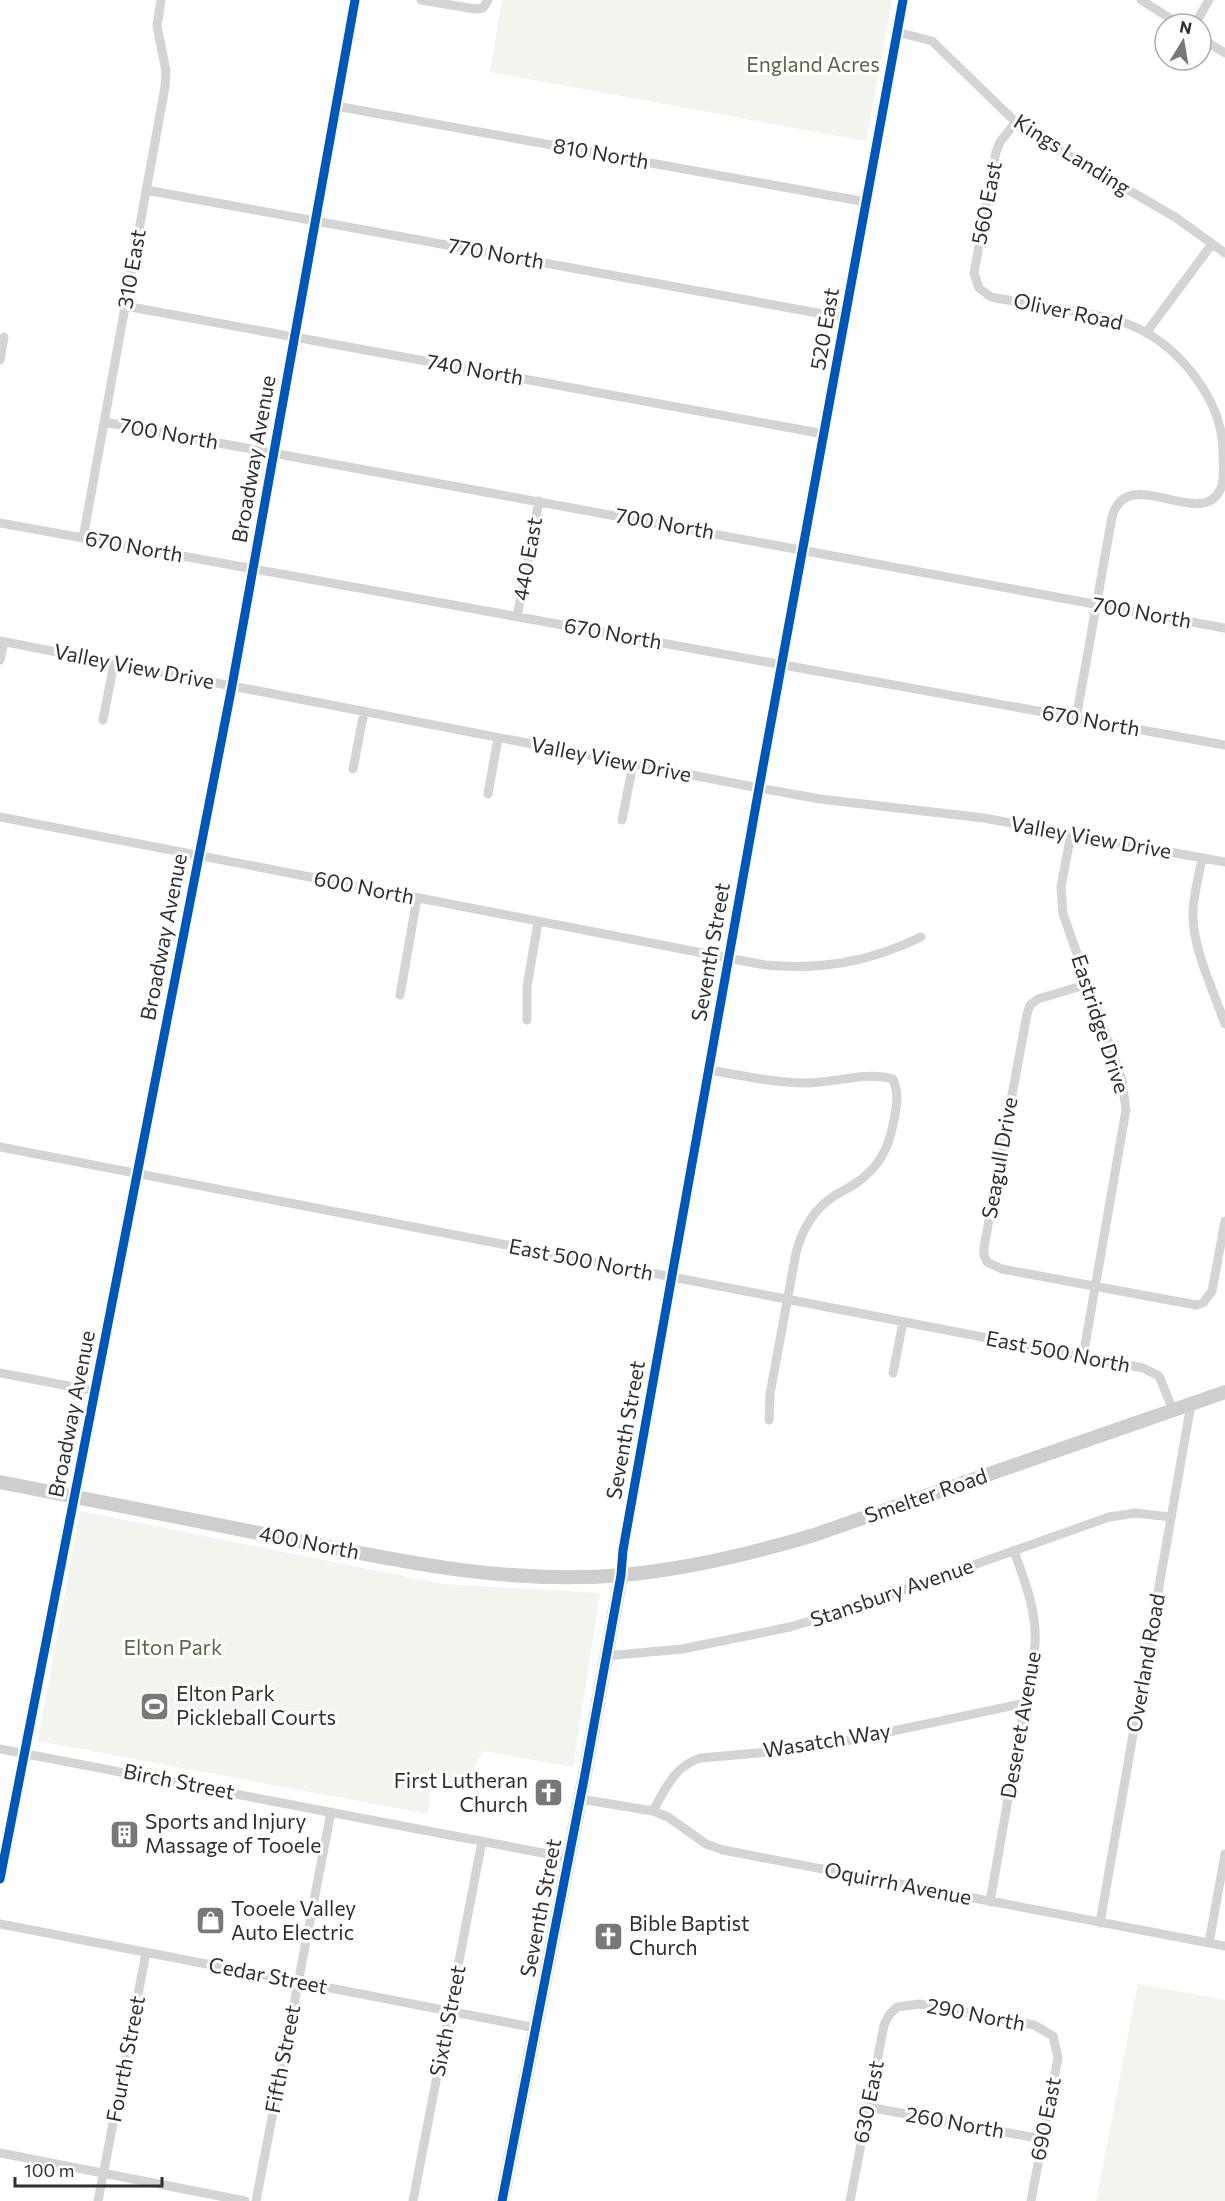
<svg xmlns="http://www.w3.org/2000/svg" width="1225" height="2201" font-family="Commissioner,sans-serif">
	<rect width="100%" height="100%" fill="#fff"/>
	<path fill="#f1f5ed" d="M502,0h390l-26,141 -376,-69z
		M80,1511l363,73 157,9 -27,174 -90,-16 -20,36 -33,-5 -2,32 -390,-73z
		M1138,1984l87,16v201h-129z"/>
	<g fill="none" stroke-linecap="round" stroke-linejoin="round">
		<path stroke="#d4d4d4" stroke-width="9" d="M421,0l54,9 8,-1 5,-8
			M1141,0l38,24
			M1195,24l14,-24
			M897,32l35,9 91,88 152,88 50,36
			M1201,38l24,15
			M336,106l530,96
			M1015,123l-15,19 -4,10 -22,121 5,15 12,9c27,5 54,9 81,14 21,4 43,7 63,16 45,20 88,74 88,125 0,11 2,26 -2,36 -18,45 -94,-27 -109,29l-36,202
			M146,190l699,128
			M125,306l699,128
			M1146,333l66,-89
			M0,360l4,-23
			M104,422l1121,206
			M0,523l1225,222
			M83,538l82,-451 1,-16 -9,-45 4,-26
			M517,617l22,-116
			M0,641l759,147 61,11 164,19 241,44
			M0,660l4,-18
			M103,720l11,-57
			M353,769l11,-57
			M488,794l10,-56
			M0,817l765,148c58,5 104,-3 156,-28
			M622,820l11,-56
			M1071,834l-10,53 2,27 59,166 4,30 -43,247
			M1202,858c-3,19 -10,40 -9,60 1,33 21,74 32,106
			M1088,984l-50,15 -8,6 -3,9 -43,233v8l3,7 15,7 194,36 7,-2 9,-12 13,-70
			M400,995l17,-97
			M527,1020v-33l11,-65
			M709,1070c32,5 64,13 97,13 29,0 59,-12 87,-4 6,15 4,25 1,41 -4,22 -11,41 -29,56 -9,9 -21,14 -31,20 -21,14 -32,33 -38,57l-26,141 -1,26
			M0,1147l1143,221 16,8 14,34
			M0,1373l95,18
			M893,1373l10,-51
			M621,1575l2,-25 136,-762 144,-788
			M606,1656l76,-7 108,-22 62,-19 257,-91 26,-4 36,4
			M0,1749l569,109
			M580,1799l73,12 15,6 38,27 17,6 502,96
			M653,1811c12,-22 22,-46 48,-53l112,-10 212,-45
			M0,1879l232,-1193 123,-686
			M990,1902l45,-257c2,-34 -10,-63 -21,-94
			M1100,1923l91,-519
			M0,1924l536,104
			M1209,1943l16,-89
			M868,2107l174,32
			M0,2153l245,48
			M98,2201l48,-248
			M256,2201l75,-389
			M413,2201l69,-360
			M850,2201l34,-176 5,-10 8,-8 22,-3 115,21 19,11 5,22 -27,143"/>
		<path stroke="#cecece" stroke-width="14" d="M0,1482c98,20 196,39 294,58 108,22 218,45 329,35 65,-6 128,-21 191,-40l411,-143
			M502,2201l83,-427 36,-199"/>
		<defs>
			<path id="cycleway" d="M0,1879l232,-1193 123,-686
				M502,2201l83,-427 36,-199 2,-25 136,-762 144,-788"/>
		</defs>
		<use href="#cycleway" stroke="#fff" stroke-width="13"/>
		<use href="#cycleway" stroke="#0057b8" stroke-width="9"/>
	</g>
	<defs>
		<symbol id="stadium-square" viewBox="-11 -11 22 22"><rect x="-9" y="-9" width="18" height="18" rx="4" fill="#787878" stroke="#fff"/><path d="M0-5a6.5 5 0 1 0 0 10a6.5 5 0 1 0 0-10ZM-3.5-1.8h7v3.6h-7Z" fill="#fff"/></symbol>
		<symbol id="church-square" viewBox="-11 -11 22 22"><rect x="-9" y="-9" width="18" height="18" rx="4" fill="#787878" stroke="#fff"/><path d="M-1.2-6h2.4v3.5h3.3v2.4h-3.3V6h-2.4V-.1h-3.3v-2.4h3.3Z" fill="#fff"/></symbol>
		<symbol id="building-square" viewBox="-11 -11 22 22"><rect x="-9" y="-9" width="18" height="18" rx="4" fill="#787878" stroke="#fff"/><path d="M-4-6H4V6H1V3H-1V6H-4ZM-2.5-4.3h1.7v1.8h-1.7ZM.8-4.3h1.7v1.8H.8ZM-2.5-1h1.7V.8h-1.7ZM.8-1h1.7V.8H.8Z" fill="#fff"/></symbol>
		<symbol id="shop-square" viewBox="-11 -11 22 22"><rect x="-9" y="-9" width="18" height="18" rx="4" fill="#787878" stroke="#fff"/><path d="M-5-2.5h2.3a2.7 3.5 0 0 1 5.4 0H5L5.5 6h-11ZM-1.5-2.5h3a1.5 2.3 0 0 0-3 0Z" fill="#fff"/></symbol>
	</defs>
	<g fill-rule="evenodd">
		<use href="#stadium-square" x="138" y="1690" width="33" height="33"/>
		<use href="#church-square" x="532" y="1776" width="33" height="33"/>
		<use href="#building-square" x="108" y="1818" width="33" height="33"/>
		<use href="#shop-square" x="194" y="1904" width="33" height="33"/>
		<use href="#church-square" x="592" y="1920" width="33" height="33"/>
	</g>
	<g text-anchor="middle" stroke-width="6" stroke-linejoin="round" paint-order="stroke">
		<g font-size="21" fill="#546b3e" stroke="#fff">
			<text x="813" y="72">England Acres</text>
			<text x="173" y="1655">Elton Park</text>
		</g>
		<g font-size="21" fill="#303030" stroke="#fff">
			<text transform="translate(601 154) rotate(10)" y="7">810 North</text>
			<text transform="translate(1072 155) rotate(32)" y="7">Kings Landing</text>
			<text transform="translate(987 203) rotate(-79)" y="7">560 East</text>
			<text transform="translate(496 254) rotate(10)" y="7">770 North</text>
			<text transform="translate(132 269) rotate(-80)" y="7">310 East</text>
			<text transform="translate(1068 312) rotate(12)" y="7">Oliver Road</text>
			<text transform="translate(825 329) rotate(-80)" y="7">520 East</text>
			<text transform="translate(475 370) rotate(10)" y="7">740 North</text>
			<text transform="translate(169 434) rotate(10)" y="7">700 North</text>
			<text transform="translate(254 459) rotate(-80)" y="7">Broadway Avenue</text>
			<text transform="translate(665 524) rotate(10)" y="7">700 North</text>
			<text transform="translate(134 547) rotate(10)" y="7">670 North</text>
			<text transform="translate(528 559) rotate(-80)" y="7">440 East</text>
			<text transform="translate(1142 613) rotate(10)" y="7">700 North</text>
			<text transform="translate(613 634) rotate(10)" y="7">670 North</text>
			<text transform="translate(134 667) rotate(11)" y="7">Valley View Drive</text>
			<text transform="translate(1091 721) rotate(10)" y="7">670 North</text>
			<text transform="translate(611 760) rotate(11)" y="7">Valley View Drive</text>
			<text transform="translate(1091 838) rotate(10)" y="7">Valley View Drive</text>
			<text transform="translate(364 888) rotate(11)" y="7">600 North</text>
			<text transform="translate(164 937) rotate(-79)" y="7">Broadway Avenue</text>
			<text transform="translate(711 952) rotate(-80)" y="7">Seventh Street</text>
			<text transform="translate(1100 1024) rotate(72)" y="7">Eastridge Drive</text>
			<text transform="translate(1000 1158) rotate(-80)" y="7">Seagull Drive</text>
			<text transform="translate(581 1260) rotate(11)" y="7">East 500 North</text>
			<text transform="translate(1058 1352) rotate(11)" y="7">East 500 North</text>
			<text transform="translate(72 1414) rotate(-79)" y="7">Broadway Avenue</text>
			<text transform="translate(626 1430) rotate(-80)" y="7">Seventh Street</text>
			<text transform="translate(926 1496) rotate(-19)" y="7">Smelter Road</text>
			<text transform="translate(309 1543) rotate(11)" y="7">400 North</text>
			<text transform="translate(892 1593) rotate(-19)" y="7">Stansbury Avenue</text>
			<text transform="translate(1146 1663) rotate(-80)" y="7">Overland Road</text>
			<text transform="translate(1021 1725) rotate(-80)" y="7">Deseret Avenue</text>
			<text transform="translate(827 1741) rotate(-9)" y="7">Wasatch Way</text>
			<text transform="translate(179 1782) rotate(11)" y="7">Birch Street</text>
			<text transform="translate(898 1884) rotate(11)" y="7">Oquirrh Avenue</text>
			<text transform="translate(541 1908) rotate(-79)" y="7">Seventh Street</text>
			<text transform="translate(268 1976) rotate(11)" y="7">Cedar Street</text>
			<text transform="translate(976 2015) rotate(11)" y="7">290 North</text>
			<text transform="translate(448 2021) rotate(-79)" y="7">Sixth Street</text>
			<text transform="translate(126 2059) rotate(-79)" y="7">Fourth Street</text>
			<text transform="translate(283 2059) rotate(-79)" y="7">Fifth Street</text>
			<text transform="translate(869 2102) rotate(-79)" y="7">630 East</text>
			<text transform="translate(1046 2119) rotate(-79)" y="7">690 East</text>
			<text transform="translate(955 2123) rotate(10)" y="7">260 North</text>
		</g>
		<g font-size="21" fill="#303030" stroke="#fff" text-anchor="start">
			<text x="176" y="1701">Elton Park<tspan x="176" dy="24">Pickleball Courts</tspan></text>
			<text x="528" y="1788" text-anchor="end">First Lutheran<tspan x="528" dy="24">Church</tspan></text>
			<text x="145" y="1829">Sports and Injury<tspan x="145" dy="24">Massage of Tooele</tspan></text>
			<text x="231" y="1916">Tooele Valley<tspan x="231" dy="24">Auto Electric</tspan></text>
			<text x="629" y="1931">Bible Baptist<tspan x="629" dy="24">Church</tspan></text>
		</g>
	</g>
	<g transform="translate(1183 42) rotate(11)"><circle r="28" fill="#ffffff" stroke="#acacac" stroke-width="1.5"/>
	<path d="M0-4.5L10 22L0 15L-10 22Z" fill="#787878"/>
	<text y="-9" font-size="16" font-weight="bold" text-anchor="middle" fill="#303030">N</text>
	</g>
	<path d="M15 2177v9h147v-9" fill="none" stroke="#303030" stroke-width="3"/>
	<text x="24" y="2177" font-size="18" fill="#303030" stroke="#ffffff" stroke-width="4.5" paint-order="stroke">100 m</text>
</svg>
